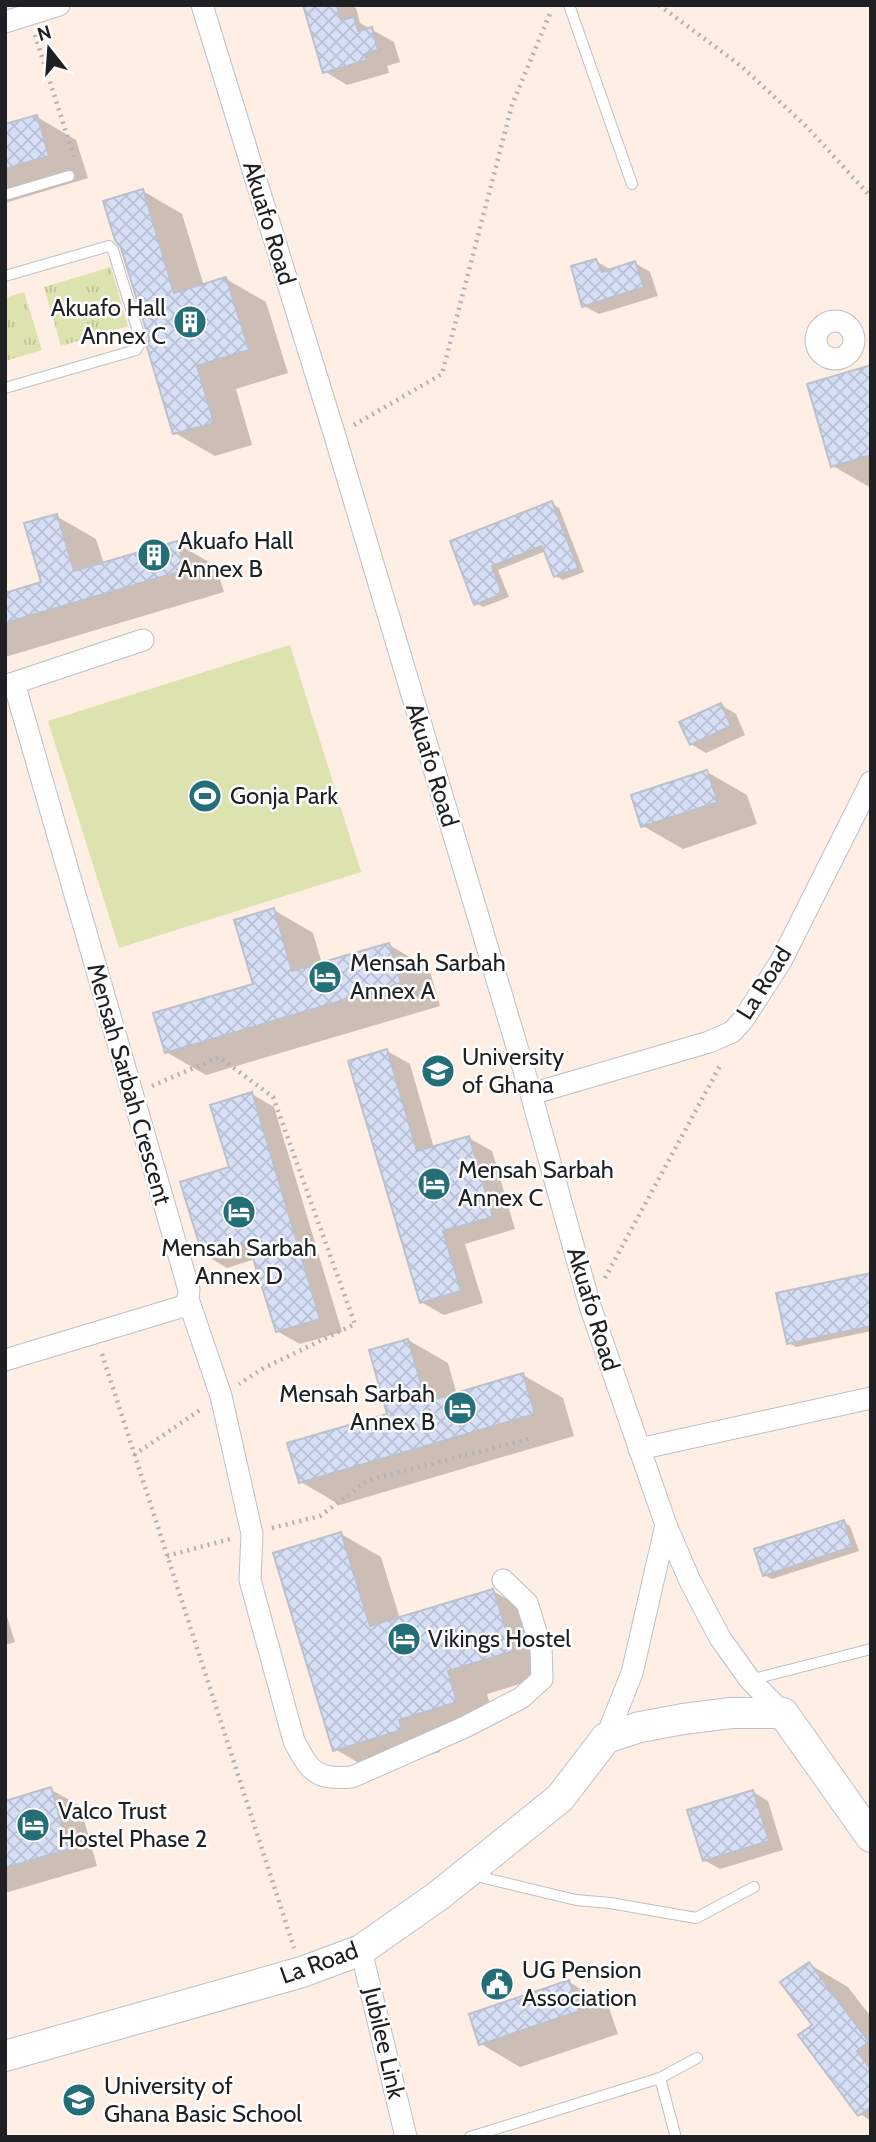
<svg xmlns="http://www.w3.org/2000/svg" width="876" height="2142" font-family="Cabin,sans-serif">
	<defs>
		<pattern id="grass-tufts" width="24" height="20" patternUnits="userSpaceOnUse" patternTransform="scale(1.75)"><rect width="24" height="20" fill="#dde3ae"/><path d="M3 7l-1-3M5 7V3M7 7l1-3M15 17l-1-3M17 17v-4M19 17l1-3" fill="none" stroke="#bdc296"/></pattern>
		<pattern id="building-cross-hatch" width="8" height="8" patternUnits="userSpaceOnUse" patternTransform="scale(1.75)"><rect width="8" height="8" fill="#d7dff6"/><path d="M0 0l8 8M0 8l8-8" fill="none" stroke="#b8bfd3"/></pattern>
	</defs>
	<rect width="100%" height="100%" fill="#fbfbfe"/>
	<path fill="#ffeee3" d="M5,5h866v2132h-866z"/>
	<path fill="url(#grass-tufts)" d="M111,267l17,59 -67,20 -17,-59z
		M24,292l18,58 -37,11v-63z"/>
	<path fill="#dde3ae" d="M290,645l71,227 -242,76 -71,-227z"/>
	<path fill="#0003" d="M305,5h46l5,3 4,15 34,19 6,20 -13,4 2,7 -42,12 -23,-14z
		M37,117l39,23 12,38 -83,25v-77z
		M143,191l39,23 22,72 22,-7 40,23 22,71 -52,16 16,56 -37,11 -40,-23 -25,-94z
		M596,261l15,9 24,-7 15,9 8,24 -59,18 -15,-8z
		M871,367v121l-38,-22z
		M551,503l8,5 25,64 -21,8 -7,-4 -10,-25 -48,19 11,27 -26,10 -7,-4 -24,-61z
		M56,516l40,23 8,25 72,-21 40,23 8,26 -219,65v-62l38,-12z
		M721,705l15,9 9,21 -39,18 -15,-9z
		M707,772l40,23 10,29 -74,25 -40,-23z
		M274,910l39,23 9,31 67,-19 40,23 11,38 -234,69 -40,-23 89,-67z
		M387,1051l23,13 24,84 35,-10 23,13 23,78 -50,15 18,59 -39,12 -23,-13z
		M252,1094l22,13 68,225 -42,12 -23,-13 -22,-72 -28,9 -22,-13z
		M871,1277v54l-75,16 -7,-4z
		M408,1340l40,23 9,32 66,-20 40,23 11,38 -234,69 -39,-23 89,-67z
		M843,1522l7,4 9,25 -87,28 -8,-4z
		M341,1534l40,23 19,62 93,-28 40,23 19,60 -65,20 9,30 -59,18 3,10 -66,20 -39,-23z
		M5,1610l10,32 -10,3z
		M50,1789l30,17 17,60 -92,27v-91z
		M753,1792l15,9 15,49 -63,19 -16,-9z
		M809,1964l39,23 23,30v104l-11,-7z
		M569,1982l39,23 10,29 -98,33 -39,-23z"/>
	<path fill="url(#building-cross-hatch)" stroke="#bcc0ca" stroke-width="2" d="M303,5h34l4,15 13,-3 4,14 14,-4 6,23 -13,4 2,6 -44,13z
		M37,115l12,41 -44,13v-45z
		M143,189l31,104 52,-16 23,73 -52,16 17,57 -41,11 -26,-87 2,-8 -28,-91 -6,-8 -12,-39z
		M596,259l6,13 33,-11 9,26 -62,20 -11,-41z
		M871,365v90l-40,12 -24,-83z
		M552,501l26,67 -24,9 -12,-31 -50,20 10,28 -28,11 -24,-64z
		M57,514l17,57 103,-30 8,29 -180,53v-30l36,-11 -17,-59z
		M721,703l10,23 -41,19 -11,-23z
		M707,770l11,32 -77,25 -10,-32z
		M274,908l18,63 97,-28 12,40 -236,70 -12,-40 100,-29 -19,-64z
		M387,1049l30,102 52,-15 24,81 -50,14 18,60 -41,12 -72,-242z
		M252,1092l68,227 -44,13 -28,-90 -45,14 -23,-74 49,-15 -19,-62z
		M871,1273v53l-84,18 -11,-51z
		M408,1339l18,63 97,-29 12,41 -236,69 -12,-40 100,-29 -18,-64z
		M844,1520l8,27 -89,29 -9,-27z
		M341,1532l29,94 123,-37 20,62 -65,20 9,31 -58,18 3,10 -69,21 -60,-198z
		M51,1787l18,62 -64,19v-67z
		M753,1790l16,51 -66,20 -16,-51z
		M809,1962l60,80 -12,9 14,19v37l-13,9 -60,-81 14,-10 -32,-43z
		M569,1980l10,31 -100,34 -10,-31z"/>
	<g fill="none" stroke-linecap="round" stroke-linejoin="round">
		<defs>
			<path id="lane" d="M569,5l63,179
				M5,195l64,-19
				M5,276l104,-30 4,4 28,91 -5,9 -131,38
				M750,1680l121,-31
				M472,1875l104,25 34,3 86,15 58,-31
				M660,2078l37,-20
				M470,2137l190,-59 15,56"/>
			<path id="street" d="M202,5l133,431 196,658 59,212 76,219 24,56 30,57 30,42 33,33
				M5,22l54,-17
				M816 340a19 19 0 1 1 38 0a19 19 0 1 1-38 0Z
				M5,686l138,-46
				M531,1094l178,-52 23,-10 11,-12 38,-59 90,-179
				M188,1299l33,97 31,138 -2,46 44,161c16,30 21,39 58,36l113,-50 56,-29 21,-19 -1,-31 -14,-45 -24,-23
				M5,1360l179,-54 4,-7 1,-9 -175,-607
				M639,1449l232,-51
				M606,1738l26,-65 34,-148
				M361,1950l45,187"/>
			<path id="secondary" d="M5,2056l297,-84 59,-22 77,-54 122,-98 46,-60 34,-11 43,-8 48,-6h52l88,124"/>
		</defs>
		<use href="#lane" stroke="#bcc0ca" stroke-width="12"/>
		<use href="#street" stroke="#bcc0ca" stroke-width="23"/>
		<use href="#secondary" stroke="#bcc0ca" stroke-width="32"/>
		<path stroke="#b0b1b4" stroke-width="4.5" stroke-dasharray="2 5" stroke-linecap="butt" d="M659,5l82,61 66,61 64,70
			M35,35l40,125
			M354,425l88,-51 70,-269 39,-94
			M152,1086l67,-29 54,40 82,227 -93,45 -23,15
			M605,1278l116,-214
			M102,1354l192,594
			M134,1455l66,-45
			M272,1528l48,-12 48,-36 161,-41
			M167,1556l63,-17"/>
		<use href="#lane" stroke="#fff" stroke-width="10"/>
		<use href="#street" stroke="#fff" stroke-width="21"/>
		<use href="#secondary" stroke="#fff" stroke-width="30"/>
	</g>
	<defs>
		<symbol id="building-disc" viewBox="-11 -11 22 22"><circle r="9.5" fill="#246e77" stroke="#fff"/><path d="M-4-6H4V6H1V3H-1V6H-4ZM-2.5-4.3h1.7v1.8h-1.7ZM.8-4.3h1.7v1.8H.8ZM-2.5-1h1.7V.8h-1.7ZM.8-1h1.7V.8H.8Z" fill="#fff"/></symbol>
		<symbol id="stadium-disc" viewBox="-11 -11 22 22"><circle r="9.5" fill="#246e77" stroke="#fff"/><path d="M0-5a6.5 5 0 1 0 0 10a6.5 5 0 1 0 0-10ZM-3.5-1.8h7v3.6h-7Z" fill="#fff"/></symbol>
		<symbol id="hotel-disc" viewBox="-11 -11 22 22"><circle r="9.5" fill="#246e77" stroke="#fff"/><path d="M-6-4.5h1.5V1H6V5H4.5V3h-9V5H-6ZM-4 0a1.8 1.8 0 1 1 3.6 0ZM.5 0V-2.5h3Q6-2.5 6 0Z" fill="#fff"/></symbol>
		<symbol id="university-disc" viewBox="-11 -11 22 22"><circle r="9.5" fill="#246e77" stroke="#fff"/><path d="M0-5L7-2L0 1L-7-2ZM-4 1L0 2.5L4 1V4Q0 6-4 4Z" fill="#fff"/></symbol>
		<symbol id="civic-disc" viewBox="-11 -11 22 22"><circle r="9.5" fill="#246e77" stroke="#fff"/><path d="M-.6-6.5H3V-4.5H.6V-3L4-1V1h2V6H-6V1h2V-1L-.6-3ZM-1.2 2.5V6h2.4V2.5Z" fill="#fff"/></symbol>
		<symbol id="school-disc" viewBox="-11 -11 22 22"><circle r="9.5" fill="#246e77" stroke="#fff"/><path d="M0-5L7-2L0 1L-7-2ZM-4 1L0 2.5L4 1V4Q0 6-4 4Z" fill="#fff"/></symbol>
	</defs>
	<g fill-rule="evenodd">
		<use href="#building-disc" x="171" y="303" width="38" height="38"/>
		<use href="#building-disc" x="135" y="536" width="38" height="38"/>
		<use href="#stadium-disc" x="186" y="777" width="38" height="38"/>
		<use href="#hotel-disc" x="306" y="958" width="38" height="38"/>
		<use href="#university-disc" x="419" y="1052" width="38" height="38"/>
		<use href="#hotel-disc" x="415" y="1165" width="38" height="38"/>
		<use href="#hotel-disc" x="220" y="1193" width="38" height="38"/>
		<use href="#hotel-disc" x="441" y="1389" width="38" height="38"/>
		<use href="#hotel-disc" x="385" y="1620" width="38" height="38"/>
		<use href="#hotel-disc" x="14" y="1806" width="38" height="38"/>
		<use href="#civic-disc" x="478" y="1965" width="38" height="38"/>
		<use href="#school-disc" x="60" y="2081" width="38" height="38"/>
	</g>
	<g text-anchor="middle" stroke-width="5" stroke-linejoin="round" paint-order="stroke">
		<g font-size="24" fill="#1f2024" stroke="#fff">
			<text transform="translate(269 223) rotate(73)" y="8">Akuafo Road</text>
			<text transform="translate(432 765) rotate(73)" y="8">Akuafo Road</text>
			<text transform="translate(764 983) rotate(-58)" y="8">La Road</text>
			<text transform="translate(129 1084) rotate(74)" y="8">Mensah Sarbah Crescent</text>
			<text transform="translate(593 1309) rotate(73)" y="8">Akuafo Road</text>
			<text transform="translate(319 1963) rotate(-20)" y="8">La Road</text>
			<text transform="translate(384 2043) rotate(77)" y="8">Jubilee Link</text>
		</g>
		<g font-size="24" fill="#1f2024" stroke="#fff" text-anchor="start">
			<text x="166" y="316" text-anchor="end">Akuafo Hall<tspan x="166" dy="28">Annex C</tspan></text>
			<text x="178" y="549">Akuafo Hall<tspan x="178" dy="28">Annex B</tspan></text>
			<text x="230" y="804">Gonja Park</text>
			<text x="350" y="971">Mensah Sarbah<tspan x="350" dy="28">Annex A</tspan></text>
			<text x="462" y="1065">University<tspan x="462" dy="28">of Ghana</tspan></text>
			<text x="458" y="1178">Mensah Sarbah<tspan x="458" dy="28">Annex C</tspan></text>
			<text x="239" y="1256" text-anchor="middle">Mensah Sarbah<tspan x="239" dy="28">Annex D</tspan></text>
			<text x="435" y="1402" text-anchor="end">Mensah Sarbah<tspan x="435" dy="28">Annex B</tspan></text>
			<text x="428" y="1647">Vikings Hostel</text>
			<text x="58" y="1819">Valco Trust<tspan x="58" dy="28">Hostel Phase 2</tspan></text>
			<text x="522" y="1978">UG Pension<tspan x="522" dy="28">Association</tspan></text>
			<text x="104" y="2094">University of<tspan x="104" dy="28">Ghana Basic School</tspan></text>
		</g>
	</g>
	<rect width="876" height="2142" fill="none" stroke="#1f2024" stroke-width="14"/>
	<g transform="translate(49 49) rotate(343)" stroke="#ffffff" stroke-width="5" paint-order="stroke">
	<path d="M0-5L12 26L0 18L-12 26Z" fill="#1f2024"/>
	<text y="-10" font-size="19" font-weight="bold" text-anchor="middle" fill="#1f2024">N</text>
	</g>
</svg>
